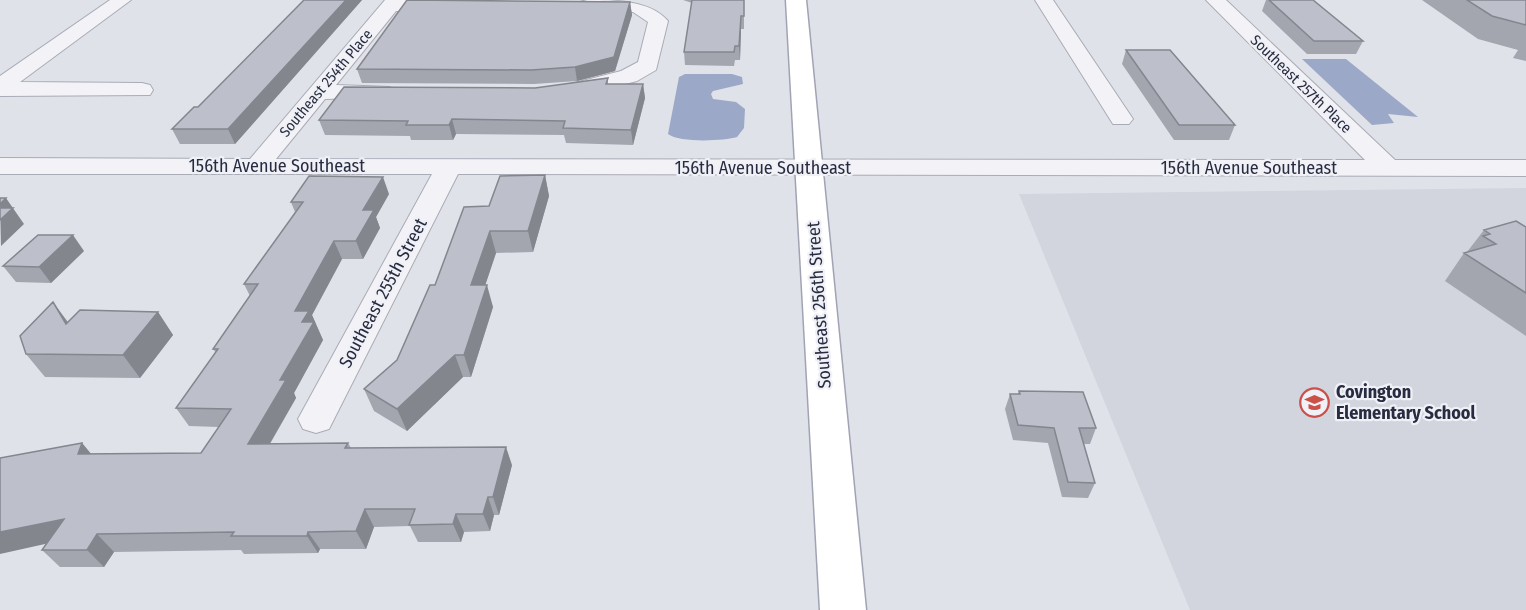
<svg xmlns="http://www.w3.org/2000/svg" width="1526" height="610" font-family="'Fira Sans Condensed',sans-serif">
	<rect width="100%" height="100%" fill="#e0e2e9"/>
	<path fill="#d2d4de" d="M1526,188v422h-336l-171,-416z"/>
	<path fill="#9ca8c8" d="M1302,59h44l72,58 -30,-3 6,9 -22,2z
		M685,74h47l10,3 1,7 -30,7 -2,3 2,5 23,3 9,7 -1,19 -7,9c-13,4 -58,6 -69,-3l11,-57z"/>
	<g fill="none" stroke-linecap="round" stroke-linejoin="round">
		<defs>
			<path id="minor" d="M110,0h21l-111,82 122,1 8,2 3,5 -3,5 -150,1v-20z
				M385,0h65l6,5 -9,6h-51l-60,74 54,2 3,5 -3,5 -65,2 -49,60 1089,1 -159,-160h20l169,160h131v16l-1068,-2 -129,255 -13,4 -13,-4 -5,-10 134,-245h-432v-16l250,1z
				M587,0c28,0 63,0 81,21l-12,49 -19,11 -70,18 -8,-2 -3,-5 3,-5 62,-16 17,-9 10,-40 -15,-10 -53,-2 -3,-4 3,-4z
				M1035,0h18l80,119 -4,5h-16z"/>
			<path id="major" d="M786,0h20l60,610h-46z"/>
		</defs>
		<use href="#minor" stroke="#a9abb6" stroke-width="2"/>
		<use href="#major" stroke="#a0a3b4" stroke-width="3"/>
		<use href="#minor" fill="#f3f3f7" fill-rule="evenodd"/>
		<use href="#major" fill="#fff" fill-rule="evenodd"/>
	</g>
	<path fill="#a3a5af" d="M304,0h58l-127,144h-55l-8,-15 26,-22z
		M683,0h61v29h-3l-1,31h-5l-1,6 -49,-1 -1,-13 8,-49z
		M1266,0h47l50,41 -7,13h-49l-45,-43z
		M1422,0h104v61l-13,-3 5,-8 -40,-11z
		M630,2l2,13 -17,56 -38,10 -43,3 -172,-1 -5,-14z
		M1126,50l109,75 -6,15h-55l-52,-76z
		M608,78v6h35l2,14 -12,47 -67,-2 -2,-8 -108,-1 -3,6h-42l-1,-4 -85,-1 -6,-15z
		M545,175l4,21 -16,56 -37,1 -11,32 8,22 -22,70h-8l-56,54 -33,-20 -10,-22 33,-29 38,-75 54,-79z
		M389,194l-13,23 4,11 -17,31h-21l-30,56 11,25 -29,53 2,5 -26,46 78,-1 3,5 161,17 -13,50h-5l-4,16 -26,1 -3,10h-43l-8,-16 -36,1 -8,22h-46l-2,4 -74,1 -3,-4 -127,2 -10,15h-44l-18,-17 4,-6 36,-101 9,11 110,-1 18,-26 -30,-1 -13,-18 40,-55 -3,-4 37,-53 -6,-12 51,-72 -4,-10z
		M1526,227v109l-81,-55 19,-28 3,-1 17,-22z
		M84,251l-33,32 -35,-1 -13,-16z
		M158,312l15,23 -33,43 -95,-1 -19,-23 42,-32z
		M1019,391l77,37 -6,16h-6l11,39 -7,15 -26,-1 -14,-54 -35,-3 -8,-31 5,-15h8z"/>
	<path fill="#84868e" d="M346,0h16l-127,144 -7,-15z
		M630,2l2,13 -17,56 -38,10 -2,-14z
		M741,16v13l-1,31 -1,-14z
		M643,84l2,14 -12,47 -2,-15z
		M452,119l4,15 -3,6 -4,-15z
		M545,175l4,21 -16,56 -5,-21z
		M383,177l6,17 -13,23 4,11 -17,31 -7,-18 7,-31z
		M6,198l18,26 -23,22 -1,-42z
		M490,231l6,22 -18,54 -7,-22z
		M73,235l11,16 -33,32 -12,-16z
		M334,241l8,18 -30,56 11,25 -29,53 2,5 -37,64 -11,-18 32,-64 15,-69z
		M487,285l6,22 -22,70 -7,-22z
		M53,302l17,23 -4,-1z
		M158,312l15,23 -33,43 -17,-23z
		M455,355l8,22 -56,54 -10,-22z
		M82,443l15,18 -19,-7z
		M506,447l6,18 -13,50 -6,-18z
		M488,497l6,18 -4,16 -7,-17z
		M365,509l9,18 -8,22 -10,-18z
		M456,514l8,18 -3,10 -8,-18z
		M64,519l17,17 -81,18v-22z
		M308,532l12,17 -2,4 -11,-17z
		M97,534l17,18 -10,15 -17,-17z"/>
	<path fill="#bdc0cb" stroke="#84868e" stroke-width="1.5" d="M304,0h42l-118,129h-56l22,-22h4z
		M407,0l223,2 -16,55 -39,10 -44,3 -174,-1z
		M692,0h52v16h-3l-2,30h-4l-1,6h-50z
		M1269,0h44l50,41h-49z
		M1467,0h59v25l-34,-9z
		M1126,50h44l65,75h-56z
		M608,78l-2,6h37l-12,46 -68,-2 2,-7 -113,-2 -3,6h-43l2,-4 -89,-1 25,-33 191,1z
		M545,175l-17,56h-38l-19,54h16l-23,70h-9l-58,54 -33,-20 33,-29 33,-75h5l29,-78 25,-1 11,-30z
		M309,176l74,1 -20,33h11l-18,31h-22l-39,70h14l-7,11h12l-34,58h6l-38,64 100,-1 -3,5 161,-1 -13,50h-5l-5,17h-27l-3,10 -44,1 6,-16h-50l-9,22 -48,1 -1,4h-76l3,-4 -137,2 -10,16h-45l22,-31 -64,13v-74l82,-15 -4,11 123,-1 30,-44 -55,-1 42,-59h-5l45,-65h-14l59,-82h-12z
		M0,198h6l-6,6z
		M0,208h13l-13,12z
		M1516,221l10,6v66l-62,-40 32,-9 -13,-8 7,-2 -6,-4z
		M38,235h35l-34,32 -36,-1z
		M53,302l13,22 14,-14 78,2 -35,43 -97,-1 -6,-18z
		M1019,391l64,1 13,36h-17l16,55 -27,-1 -14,-54 -36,-3 -8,-31h10z"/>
	<defs>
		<symbol id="school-ring" viewBox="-11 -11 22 22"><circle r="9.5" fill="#eff1f6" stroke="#cb5048" stroke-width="1.5"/><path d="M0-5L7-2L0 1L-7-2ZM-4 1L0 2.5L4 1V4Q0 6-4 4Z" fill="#cb5048"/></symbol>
	</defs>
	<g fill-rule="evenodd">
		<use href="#school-ring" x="1298" y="386" width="33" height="33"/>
	</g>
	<g text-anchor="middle" stroke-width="4.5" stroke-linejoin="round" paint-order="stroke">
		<g font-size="15" fill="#292c40" stroke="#eff1f6">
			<text transform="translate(326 83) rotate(-50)" y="5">Southeast 254th Place</text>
			<text transform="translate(1301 84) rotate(44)" y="5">Southeast 257th Place</text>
		</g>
		<g font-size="18" fill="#292c40" stroke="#eff1f6">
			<text x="277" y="172">156th Avenue Southeast</text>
			<text x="763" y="174">156th Avenue Southeast</text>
			<text x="1249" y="174">156th Avenue Southeast</text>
			<text transform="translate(383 293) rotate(-62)" y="6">Southeast 255th Street</text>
			<text transform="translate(819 305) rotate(-94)" y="6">Southeast 256th Street</text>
		</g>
		<g font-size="18" font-weight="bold" fill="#292c40" stroke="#eff1f6" text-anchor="start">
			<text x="1336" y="398">Covington<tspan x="1336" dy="21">Elementary School</tspan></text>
		</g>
	</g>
</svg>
